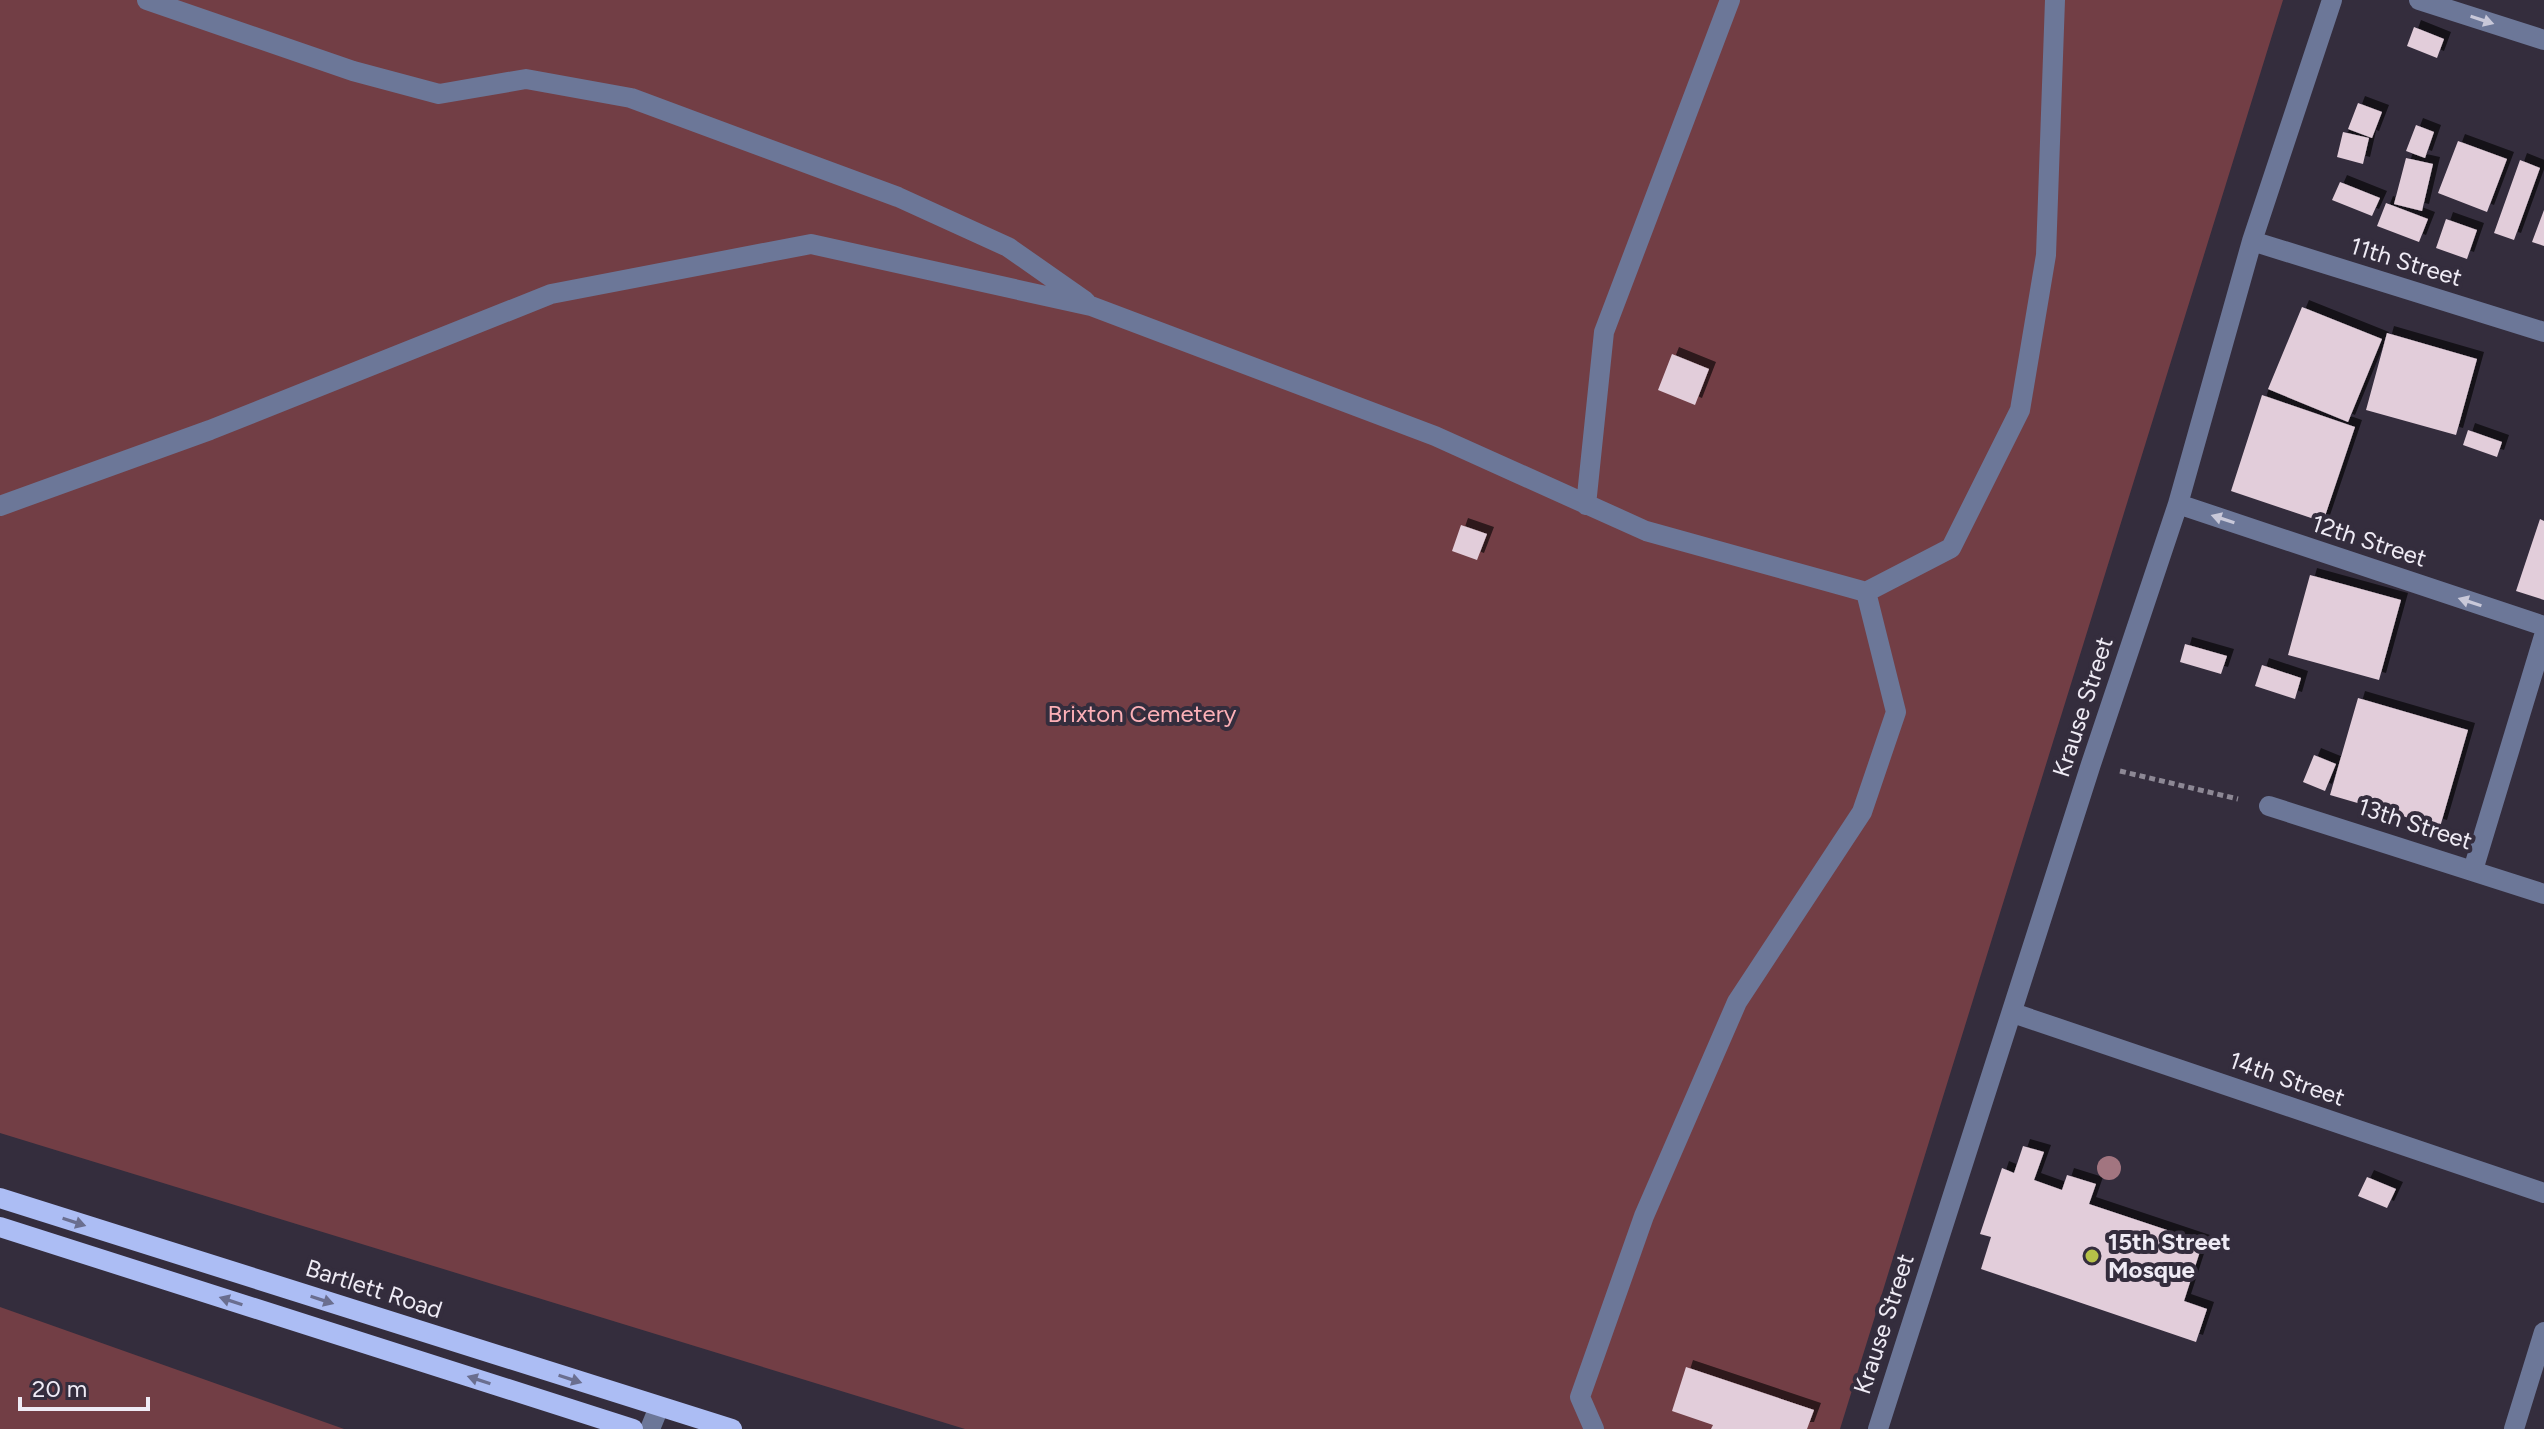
<svg xmlns="http://www.w3.org/2000/svg" width="2544" height="1429" font-family="Figtree,sans-serif">
	<defs>
		<filter id="shadow"><feDropShadow dx="7" dy="-7" stdDeviation="0" flood-color="#0009"/></filter>
	</defs>
	<rect width="100%" height="100%" fill="#342d3d"/>
	<path fill="#723e45" d="M0,0h2283l-443,1429h-875l-965,-296z
		M0,1307l344,122h-344z"/>
	<path fill="#e2cdda" filter="url(#shadow)" d="M2414,27l30,12 -7,19 -30,-12z
		M2358,103l24,9 -10,26 -24,-9z
		M2416,125l18,7 -9,26 -19,-7z
		M2343,132l26,6 -6,26 -26,-7z
		M2458,141l49,18 -20,53 -49,-19z
		M2406,158l27,6 -11,47 -28,-7z
		M2520,160l20,8 -26,72 -20,-7z
		M2340,182l40,16 -8,18 -40,-16z
		M2386,203l42,16 -9,23 -42,-16z
		M2544,210v36l-12,-4z
		M2446,219l31,11 -10,29 -31,-11z
		M2302,307l80,32 -34,83 -80,-33z
		M2387,333l90,26 -21,76 -90,-25z
		M1672,354l37,15 -14,36 -37,-15z
		M2262,395l93,32 -32,95 -92,-31z
		M2468,430l34,12 -5,15 -34,-12z
		M2540,519l4,2v79l-28,-9z
		M1461,525l26,9 -10,26 -25,-9z
		M2310,575l91,25 -22,80 -91,-25z
		M2185,644l42,12 -6,18 -41,-12z
		M2262,665l39,13 -6,21 -40,-13z
		M2358,698l110,32 -28,97 -110,-32z
		M2314,755l22,9 -11,27 -22,-9z
		M2023,1146l21,6 -10,28 28,10 5,-15 29,9 -7,20 114,38 -19,59 23,8 -11,33 -215,-73 10,-32 -11,-3 22,-66 12,5z
		M2367,1177l29,12 -9,19 -29,-12z
		M1686,1367l128,43 -7,19h-96l2,-4 -41,-14z"/>
	<g fill="none" stroke-linecap="round" stroke-linejoin="round">
		<path stroke="#8d8895" stroke-width="5" stroke-dasharray="6 4" stroke-linecap="butt" d="M2120,771l118,28"/>
		<path stroke="#6c7798" stroke-width="20" d="M147,0l206,71 86,23 87,-15 105,19 267,99 110,50 77,54
			M2419,0l125,40
			M2252,241l292,91
			M2178,504l366,122
			M1586,505l18,-173 126,-332
			M0,506l210,-76 341,-136 260,-50 280,62 344,130 211,95 220,61 85,-44 69,-138 26,-155 9,-255
			M2269,806l275,88
			M2473,870l71,-234
			M2013,1013l531,180
			M650,1429l9,-22
			M1594,1429l-14,-32 64,-181 93,-214 125,-190 34,-100 -30,-120
			M1878,1429l213,-665 87,-260 74,-263 80,-241
			M2514,1429l30,-97"/>
		<path stroke="#acbdf4" stroke-width="20" d="M0,1198l732,231
			M0,1227l633,202"/>
	</g>
	<circle fill="#a27580" cx="2109" cy="1168" r="12"/>
	<defs><path id="oneway-solid" d="M-6-.8H1V-3.2L6.5 0L1 3.2V.8H-6Z" transform="scale(2)"/></defs>
	<g fill="#c8c8d9">
		<use href="#oneway-solid" transform="translate(2482 20) rotate(18)"/>
		<use href="#oneway-solid" transform="translate(2223 519) rotate(-162)"/>
		<use href="#oneway-solid" transform="translate(2470 602) rotate(-162)"/>
	</g>
	<g fill="#6a6e8f">
		<use href="#oneway-solid" transform="translate(74 1222) rotate(18)"/>
		<use href="#oneway-solid" transform="translate(322 1300) rotate(18)"/>
		<use href="#oneway-solid" transform="translate(231 1301) rotate(-162)"/>
		<use href="#oneway-solid" transform="translate(570 1379) rotate(18)"/>
		<use href="#oneway-solid" transform="translate(479 1380) rotate(-162)"/>
	</g>
	<circle fill="#b6c148" stroke="#342d3d" stroke-width="3" cx="2092" cy="1256" r="8"/>
	<g text-anchor="middle" stroke-width="8" stroke-linejoin="round" paint-order="stroke">
		<g font-size="24" fill="#efebf5" stroke="#342d3d">
			<text transform="translate(2406 262) rotate(17)" y="8">11th Street</text>
			<text transform="translate(2369 541) rotate(18)" y="8">12th Street</text>
			<text transform="translate(2083 707) rotate(-72)" y="8">Krause Street</text>
			<text transform="translate(2415 824) rotate(18)" y="8">13th Street</text>
			<text transform="translate(2287 1079) rotate(19)" y="8">14th Street</text>
			<text transform="translate(374 1289) rotate(18)" y="8">Bartlett Road</text>
			<text transform="translate(1884 1324) rotate(-72)" y="8">Krause Street</text>
		</g>
		<g font-size="24" fill="#fcb0b7" stroke="#342d3d">
			<text x="1142" y="722">Brixton Cemetery</text>
		</g>
		<g font-size="24" font-weight="bold" fill="#efebf5" stroke="#342d3d" text-anchor="start">
			<text x="2108" y="1250">15th Street<tspan x="2108" dy="28">Mosque</tspan></text>
		</g>
	</g>
	<path d="M20 1397v12h128v-12" fill="none" stroke="#efebf5" stroke-width="4"/>
	<text x="32" y="1397" font-size="24" fill="#efebf5" stroke="#342d3d" stroke-width="6" paint-order="stroke">20 m</text>
</svg>
